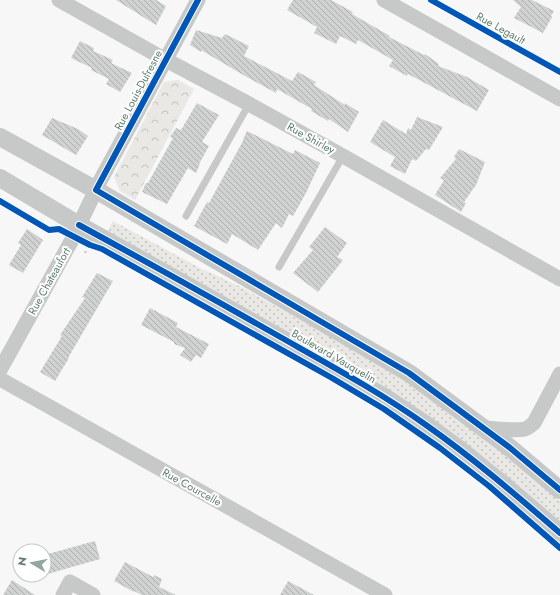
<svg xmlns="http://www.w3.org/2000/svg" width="560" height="595" font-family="Jost,sans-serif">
	<defs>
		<pattern id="grass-dots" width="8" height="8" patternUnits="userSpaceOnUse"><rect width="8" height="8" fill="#eae8e4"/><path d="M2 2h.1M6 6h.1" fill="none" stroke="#c1c1bd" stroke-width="1.8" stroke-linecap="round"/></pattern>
		<pattern id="park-crowns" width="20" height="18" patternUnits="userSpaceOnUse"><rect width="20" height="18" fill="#eae8e4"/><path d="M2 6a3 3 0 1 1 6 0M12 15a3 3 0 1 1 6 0" fill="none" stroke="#c1c1bd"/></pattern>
		<pattern id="building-back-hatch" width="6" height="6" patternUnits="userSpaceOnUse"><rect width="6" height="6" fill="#cfd2d0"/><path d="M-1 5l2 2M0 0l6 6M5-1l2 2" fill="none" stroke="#abb0ad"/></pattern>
	</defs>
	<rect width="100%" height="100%" fill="#f8f7f7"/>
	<path fill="url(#grass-dots)" d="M113,221l87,47 20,9 21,10 121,67 56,35 103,76 39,35v23l-52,-45 -400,-247z"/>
	<path fill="url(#park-crowns)" d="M178,80l16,9 -59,111 -15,-9 -6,-14 50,-95z"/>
	<path fill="url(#building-back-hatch)" d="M116,0h40l10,6 -10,19z
		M293,0h38l22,12 -1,2 38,22 -1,1 35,18 1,-1 14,10 -1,2 29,11 22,13 -12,21 -69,-37 -1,2 -18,-10 4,-6 -35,-20 -2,4 -16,-8 -4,8 -22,-11 3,-6 -30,-17z
		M513,0h19l22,11 -3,5 1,1 -9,16 -29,-15 7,-11z
		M196,30l26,8 3,-4 24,12 -5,10 48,25 6,-9 18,10 -2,3 31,20v-2l14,9 -11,20 -19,-13 -1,2 -17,-10 1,-2 -35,-20 -1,4 -31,-17 -44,-26v2l-11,-7z
		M80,41l14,7 -1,3 20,9 -2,3 21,10 -12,19 -14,-8 3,-5 -18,-9 1,-2 -21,-10z
		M197,103l22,12 -17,27 7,4 -10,18h1l-4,9 -8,-5 -21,36 -25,-12 4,-9h2l25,-45 -3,-1 6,-9 5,2z
		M417,117l26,10 -14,23 -3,-1 -10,12 -4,-2 -7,15 -15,-8 5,-9 -25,-15 13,-22 23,14 2,-6 3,2z
		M52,118l26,11 10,7 -12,19 -34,-20z
		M247,131l46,23 2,-4 25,13 -14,30 -13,23 -4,-2 -7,14 -6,-5 -18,27 -26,-16 -5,10 -33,-18 13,-24 2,1 34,-62v-1z
		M459,149l26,13 -9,23 -12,17 2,1 -5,9 -26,-17 9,-15 -4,-2 16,-19 -2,-2z
		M325,227l22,16 -10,14 6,3 -25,32 -25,-19 20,-23 -4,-3z
		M27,229l16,11 -20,33 -14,-8 12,-20 -3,-2z
		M97,273l16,8 -45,77h1l-14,23 -15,-9 22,-36 -2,-1 25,-37 -3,-1z
		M150,308l28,15 -2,4 33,17 -8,14 -5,-3 -5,7 -11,-7 5,-7 -11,-4v-2l-33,-17z
		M95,541l5,18 -56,16v-20z
		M125,562l28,15 1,-2 8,4 -3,8 17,8h-34l-8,-4v1l-20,-11z
		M12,580l23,15h-32z
		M288,581l26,14h-34z"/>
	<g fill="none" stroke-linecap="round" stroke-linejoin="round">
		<path stroke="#c4c7c6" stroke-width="2.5" stroke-dasharray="2 2" stroke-linecap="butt" d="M85,253l1,-2"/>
		<path stroke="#c6c9c7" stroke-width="7" d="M186,216l63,-112
			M279,267l64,-111"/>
		<path stroke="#c6c9c7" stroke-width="15" d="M59,0l107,60 83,44 94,52 217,123
			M384,0l176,99
			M0,370l73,-132 27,-57 98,-181
			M0,379l385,216
			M485,428c11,1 30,3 40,1 4,-1 6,-4 9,-6l26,-49
			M63,595l7,-13 23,13"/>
		<path stroke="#c6c9c7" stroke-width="18" d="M0,137l96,53 313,183 100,74 51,43
			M0,178l79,47 243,136 64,37 39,26 34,25 46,37 55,47"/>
		<defs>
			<path id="cycleway" d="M198,0l-102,190 313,183 100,74 51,43
				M431,0l129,72
				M0,201l49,29 10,-1 31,16 12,4 230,129 52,31 56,39 49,38 71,62
				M79,225c66,36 131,72 196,109 51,29 103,57 151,91 47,33 90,70 134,108"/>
		</defs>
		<use href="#cycleway" stroke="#fff" stroke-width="8"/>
		<use href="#cycleway" stroke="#0057b8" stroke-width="6"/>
	</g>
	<g text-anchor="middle" stroke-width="4" stroke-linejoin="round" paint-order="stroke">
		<g font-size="11" fill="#5d7d6c" stroke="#fff">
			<text transform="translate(501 28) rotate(29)" y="4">Rue Legault</text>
			<text transform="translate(138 90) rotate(-62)" y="4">Rue Louis-Dufresne</text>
			<text transform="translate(311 138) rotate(29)" y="4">Rue Shirley</text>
			<text transform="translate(49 281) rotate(-61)" y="4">Rue Chateaufort</text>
			<text transform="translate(334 356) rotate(30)" y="4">Boulevard Vauquelin</text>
			<text transform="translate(192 487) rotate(29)" y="4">Rue Courcelle</text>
		</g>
	</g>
	<g transform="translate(32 563) rotate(280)"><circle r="19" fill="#ffffff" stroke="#becbc4"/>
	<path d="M0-3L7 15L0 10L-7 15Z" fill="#93a89d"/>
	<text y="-6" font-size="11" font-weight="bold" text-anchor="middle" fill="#5d7d6c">N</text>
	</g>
</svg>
